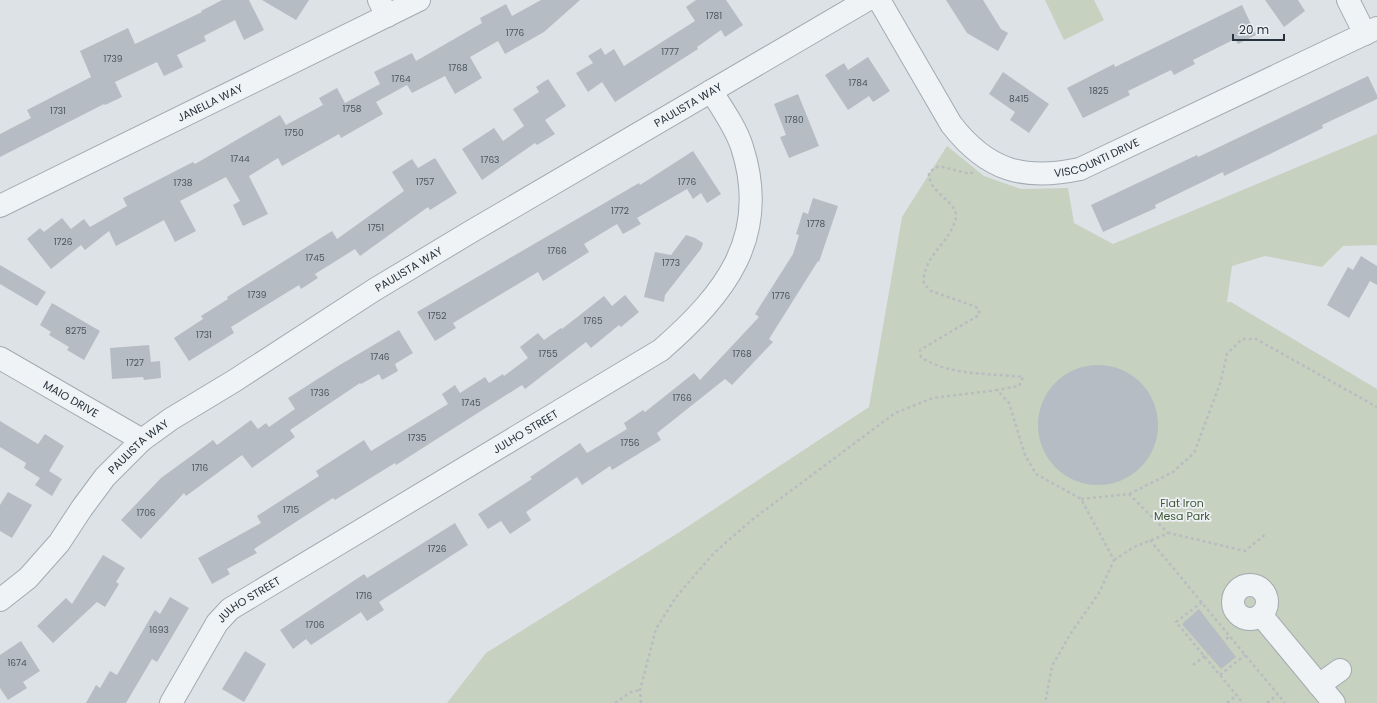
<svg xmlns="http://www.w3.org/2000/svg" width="1377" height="703" font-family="Poppins,sans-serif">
	<rect width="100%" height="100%" fill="#dde2e7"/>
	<path fill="#c6d1bf" d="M1045,0h49l10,20 -40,20z
		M1377,134v111l-34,1 -21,21 -57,-11 -33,10 -5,36h4l146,87v314h-930l39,-50 192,-120 191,-126 33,-190 45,-71 37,30 37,13 47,-1 6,35 39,21z"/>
	<path fill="#b5bcc3" d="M222,0h27l15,30 -20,10 -9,-20 -31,16 2,5 -29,14 6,12 -19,9 -7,-14 -42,20 7,15 -17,8 -1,-1 -104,53v-23l31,-16 -4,-8 64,-33 -11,-26 48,-23 7,16 67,-32 -1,-1z
		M262,0h47l-13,20z
		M541,0h39l-36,32 -39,22 -7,-13 -28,16 12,21 -27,16 -10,-18 -33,17 -5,-8 -31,17 7,12 -42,24 -2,-4 -57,32 -4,-8 -29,18 19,38 -25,12 -10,-21 7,-4 -14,-24 -46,24 16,30 -21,11 -11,-22 -48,26 -7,-15 -24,19 -4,-5 -30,24 -24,-30 13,-11 4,4 18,-14 9,11 13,-10 6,8 37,-21 -4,-8 70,-36 2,2 85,-49 6,10 37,-20 -4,-7 18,-10 8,15 35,-19 -6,-12 38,-19 4,8 66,-38 -2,-5 26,-14 6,12z
		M696,0h30l17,25 -18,12 -4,-7 -24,17 1,2 -83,53 -13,-20 -14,10 -12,-19 17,-10 -5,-7 13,-8 4,7 9,-6 10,17 71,-45 -9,-14z
		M946,0h37l18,29 7,4 -10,18 -31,-18z
		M1265,0h33l7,11 -21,16z
		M1242,5l14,30 -18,9 -3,-5 -42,21 2,4 -21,11 -3,-5 -43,21 2,4 -47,23 -16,-30 47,-24 1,3z
		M868,57l22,34 -17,11 -4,-6 -21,14 -23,-35 19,-12 4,7z
		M1003,72l46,32 -20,29 -19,-13 5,-8 -26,-18z
		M1368,76l9,19v4l-55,26 1,3 -53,26 -46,22 -1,-4 -68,33 1,3 -53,24 -12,-27 106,-50 1,2z
		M548,79l18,27 -21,14 10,14 -18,11 -2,-2 -53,37 -20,-31 32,-21 9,13 21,-15 -11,-17 26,-17 -3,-5z
		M798,94l21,52 -30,12 -9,-21 6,-2 -12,-31z
		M693,151l28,43 -14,9 -6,-10 -8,6 -6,-10 -50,29 4,6 -18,10 -6,-10 -33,20 5,8 -46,29 -5,-9 -85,51 3,5 -21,13 -18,-29 222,-129 1,2z
		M435,158l22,35 -27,17 -2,-3 -68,49 -5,-7 -40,25 3,4 -17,11 -2,-4 -68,42 3,6 -45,28 -15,-23 29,-19 -2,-3 27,-17 -1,-2 105,-66 5,8 67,-48 -12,-19 20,-13 6,9z
		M813,198l25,8 -19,56 -1,-1 -49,78 4,3 -41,43 -7,-6 -68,54 4,7 -49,30 -2,-4 -28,19 -5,-8 -51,35 5,8 -21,14 -9,-13 -13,8 -10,-15 54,-35 -2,-2 50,-34 7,10 40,-24 -3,-6 19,-13 2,2 49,-39 6,7 59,-63 -4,-3 38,-60 6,-19 -3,-1 7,-22 5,2z
		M686,235l9,3 8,5 -2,6 -36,46 -1,7 -20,-5 11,-45 16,3z
		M1361,256l16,10v19l-7,-4 -21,37 -22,-13 21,-38 5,3z
		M0,265l46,27 -9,14 -37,-22z
		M625,295l14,17 -18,15 -2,-2 -28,23 -5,-6 -61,47 -3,-4 -126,80 -1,-2 -60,37 -2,-2 -79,51 3,4 -30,16 3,5 -18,10 -14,-26 63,-35 -4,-7 62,-40 -3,-5 48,-31 7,11 77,-47 -6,-10 13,-9 5,8 25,-16 4,6 14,-9 1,2 24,-18 -8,-11 18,-14 6,7 17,-12 1,1 42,-33 8,10z
		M52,303l48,28 -16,29 -17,-10 2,-3 -20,-12 2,-3 -11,-7z
		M399,330l14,23 -18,11 3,7 -16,9 -3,-6 -18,10 -1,-1 -70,47 5,7 -43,31 -10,-13 -56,41 -2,-3 -43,46 -20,-19 40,-42 52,-38 4,5 34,-25 7,9 8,-6 3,4 26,-18 -7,-11 50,-32z
		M149,345l2,17 9,-1 1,17 -17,2 -1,-3 -31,2 -2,-31z
		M1038 425a60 60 0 1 1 120 0a60 60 0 1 1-120 0Z
		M0,421l38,23 7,-10 19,12 -15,25 13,8 -10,17 -17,-11 5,-7 -16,-10 2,-5 -26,-16z
		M8,492l24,13 -20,33 -12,-7v-26z
		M455,523l13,22 -89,57 5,8 -17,11 -6,-9 -50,33 -5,-6 -13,10 -13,-19 84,-56 3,4z
		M103,555l22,13 -9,14 3,2 -14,23 -8,-5 -44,41 -16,-17 29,-28 6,6z
		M170,597l19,11 -32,54 -5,-3 -26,44h-40l10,-18 4,3 10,-17 7,4 38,-65 5,4z
		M1199,609l37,48 -15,12 -39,-45z
		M21,641l19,30 -17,11 4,6 -19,12 -8,-12v-33z
		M245,651l21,13 -22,38 -22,-13z"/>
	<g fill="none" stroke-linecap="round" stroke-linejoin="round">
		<defs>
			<g id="minor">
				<path d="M379,0l8,16"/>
				<path id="s1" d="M879,0l72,124c36,47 73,57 129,45l297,-141"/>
				<path d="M1348,0l17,34"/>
				<path id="s2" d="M0,206l419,-206"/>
				<path id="s3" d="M0,358l142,82"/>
				<circle cx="1250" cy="602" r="17"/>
				<path id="s4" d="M0,600l28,-22 31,-35 23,-35 23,-31 37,-37 29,-21 63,-38 140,-91 98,-59 395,-231"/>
				<path d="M1261,615l73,88"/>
				<path d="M1319,685l21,-15"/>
				<path id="s5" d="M171,703l46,-80 13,-14 431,-259c64,-56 110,-113 81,-203 -6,-19 -20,-39 -31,-56"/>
			</g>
		</defs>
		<use href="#minor" stroke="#a3aab1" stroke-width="24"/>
		<path stroke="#b8bdc1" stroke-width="2.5" stroke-dasharray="3 3" stroke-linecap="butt" d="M973,172l-3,2 -31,-8 -10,6c-1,22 28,28 27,45 -3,23 -35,40 -32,67l7,7 43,15 5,3v6l-59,35 1,7c28,19 69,16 102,20l-4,9 -22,4
			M1129,494l44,-22 21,-19 27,-72 6,-27 15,-15h14l121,68
			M1081,499l48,-5 39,39
			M1150,540l135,163
			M1114,560l20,-13 35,-14 76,18 22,-18
			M1202,602l-26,20 67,81
			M1193,665l37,-29
			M1220,675l25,-20
			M615,703l16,-11 9,-2
			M641,703l-1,-13 16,-61 20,-32 38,-44 39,-34 142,-106 38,-15 64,-8 12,13 16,52 11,19 45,25 33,61 -15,33 -28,40 -19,33 -7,37
			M1227,703l10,-8
			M1267,703l11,-9"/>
		<use href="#minor" stroke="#f0f3f5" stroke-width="22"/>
	</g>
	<g text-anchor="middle" stroke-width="3.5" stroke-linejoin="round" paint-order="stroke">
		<g font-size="9" fill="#4a545e">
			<text x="714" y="19">1781</text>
			<text x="515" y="36">1776</text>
			<text x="670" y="55">1777</text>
			<text x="113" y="62">1739</text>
			<text x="458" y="71">1768</text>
			<text x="401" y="82">1764</text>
			<text x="858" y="86">1784</text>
			<text x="1099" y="94">1825</text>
			<text x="1019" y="102">8415</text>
			<text x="352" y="112">1758</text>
			<text x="58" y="114">1731</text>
			<text x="794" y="123">1780</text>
			<text x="294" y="136">1750</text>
			<text x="240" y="162">1744</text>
			<text x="490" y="163">1763</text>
			<text x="425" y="185">1757</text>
			<text x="687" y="185">1776</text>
			<text x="183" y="186">1738</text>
			<text x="620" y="214">1772</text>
			<text x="816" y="227">1778</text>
			<text x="376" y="231">1751</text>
			<text x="63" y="245">1726</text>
			<text x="557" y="254">1766</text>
			<text x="315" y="261">1745</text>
			<text x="671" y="266">1773</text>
			<text x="257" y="298">1739</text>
			<text x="781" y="299">1776</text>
			<text x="437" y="319">1752</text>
			<text x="593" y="324">1765</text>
			<text x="76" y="334">8275</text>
			<text x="204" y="338">1731</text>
			<text x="548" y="357">1755</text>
			<text x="742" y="357">1768</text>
			<text x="380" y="360">1746</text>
			<text x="135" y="366">1727</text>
			<text x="320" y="396">1736</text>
			<text x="682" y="401">1766</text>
			<text x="471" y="406">1745</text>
			<text x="417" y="441">1735</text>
			<text x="630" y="446">1756</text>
			<text x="200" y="471">1716</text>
			<text x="291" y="513">1715</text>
			<text x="146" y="516">1706</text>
			<text x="437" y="552">1726</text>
			<text x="364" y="599">1716</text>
			<text x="315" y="628">1706</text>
			<text x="159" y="633">1693</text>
			<text x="17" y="666">1674</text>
		</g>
		<g font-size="11" fill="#27323d" stroke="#edf1f5">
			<text dy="4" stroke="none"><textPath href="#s2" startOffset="234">JANELLA WAY</textPath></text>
			<text dy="4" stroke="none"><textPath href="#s4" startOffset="856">PAULISTA WAY</textPath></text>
			<text dy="4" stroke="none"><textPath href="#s1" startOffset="309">VISCOUNTI DRIVE</textPath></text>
			<text dy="4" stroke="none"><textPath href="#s4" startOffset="532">PAULISTA WAY</textPath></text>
			<text dy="4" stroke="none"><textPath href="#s3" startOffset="82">MAIO DRIVE</textPath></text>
			<text dy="4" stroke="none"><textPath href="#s5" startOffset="456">JULHO STREET</textPath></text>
			<text dy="4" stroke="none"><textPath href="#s4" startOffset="208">PAULISTA WAY</textPath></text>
			<text dy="4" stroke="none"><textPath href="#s5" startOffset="132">JULHO STREET</textPath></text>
		</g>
		<g font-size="11" fill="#405835" stroke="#edf1f5">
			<text x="1182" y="507">Flat Iron<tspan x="1182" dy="13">Mesa Park</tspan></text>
		</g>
	</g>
	<path d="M1233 34v6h51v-6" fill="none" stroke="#27323d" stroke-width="2"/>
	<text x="1239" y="34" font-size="12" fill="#27323d" stroke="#edf1f5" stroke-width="3" paint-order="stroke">20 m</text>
</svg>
